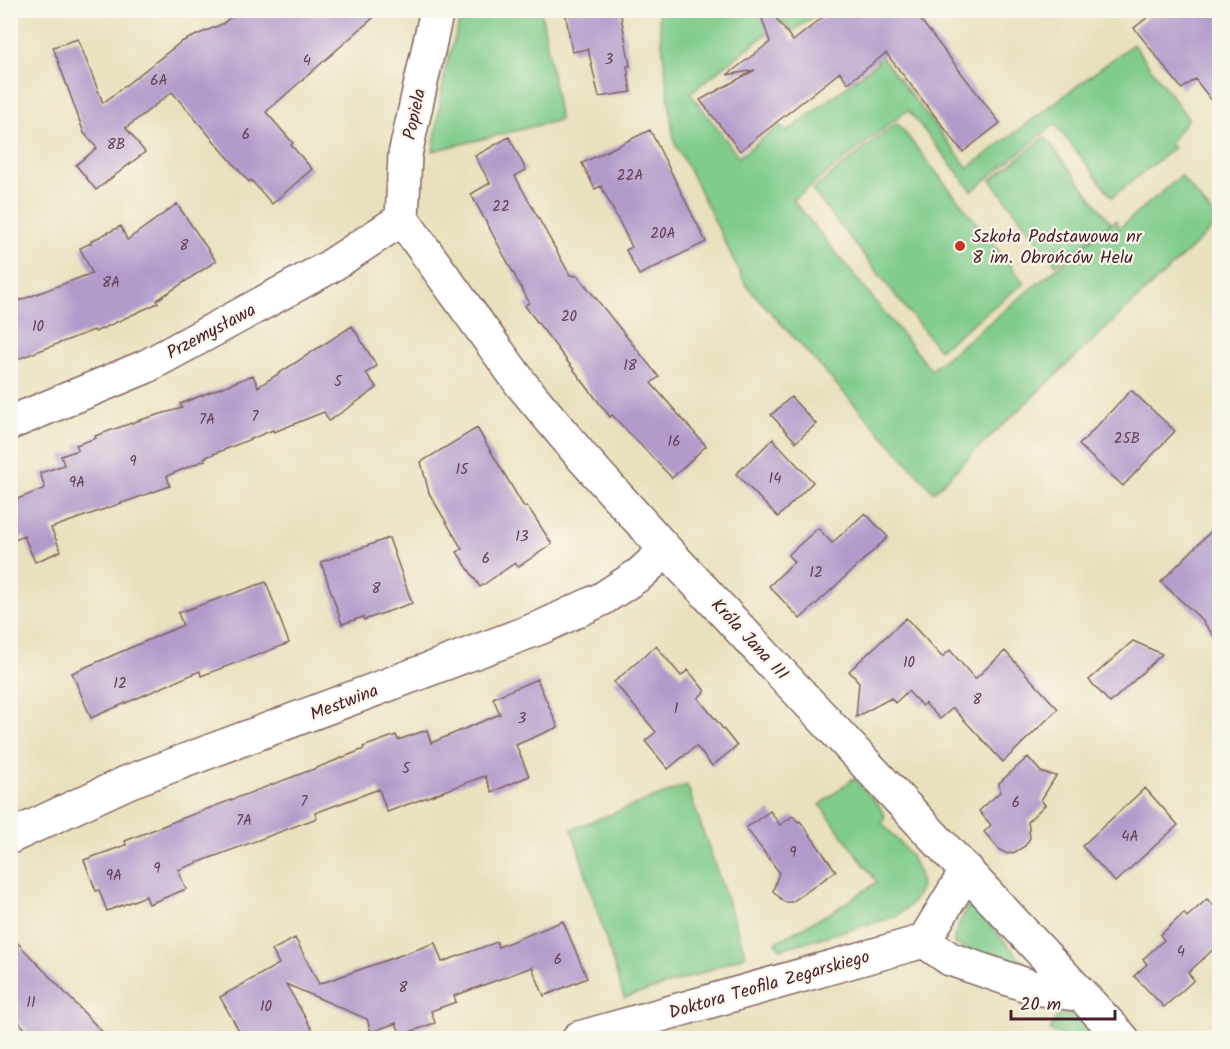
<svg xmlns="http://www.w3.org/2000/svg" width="1230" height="1049" font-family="Kalam,sans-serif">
	<rect width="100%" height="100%" fill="#fbf7ec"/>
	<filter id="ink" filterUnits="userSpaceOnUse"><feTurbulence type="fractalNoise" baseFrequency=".0167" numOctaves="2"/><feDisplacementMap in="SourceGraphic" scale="12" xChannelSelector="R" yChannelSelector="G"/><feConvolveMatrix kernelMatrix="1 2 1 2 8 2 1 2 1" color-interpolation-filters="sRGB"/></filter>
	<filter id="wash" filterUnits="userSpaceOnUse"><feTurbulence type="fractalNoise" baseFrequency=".008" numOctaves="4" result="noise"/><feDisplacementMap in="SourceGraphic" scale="24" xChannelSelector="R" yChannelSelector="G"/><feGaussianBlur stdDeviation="1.35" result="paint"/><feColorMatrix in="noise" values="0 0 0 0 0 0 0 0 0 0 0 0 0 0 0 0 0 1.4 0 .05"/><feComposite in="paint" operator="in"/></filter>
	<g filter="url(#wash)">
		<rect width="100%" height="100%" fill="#e9e1be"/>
		<path fill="#80cc8b" stroke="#65765b" stroke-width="1.5" d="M463,11h78l19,109 -127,31 12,-81z
			M658,11h163l-29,21 -9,-11 -93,72 49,64 41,-32 7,7 91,-70 -8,-12 4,-3 94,121 165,-124 55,74 -18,26 4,4 -62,49 -57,-73 -83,67 -64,-81 -115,90 138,170 185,-150 3,8 62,-52 38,46 -244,229 -41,41 -188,-207 -52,-106 -20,-37z
			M897,123l127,160 -85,67 -127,-160z
			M1045,137l66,86 -55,42 -65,-85z
			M854,778l26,29 5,11 -3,5 27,30 10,20 2,14 -9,17 -17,13 -115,32 -4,-7 59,-32 42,-28 -57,-77z
			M687,785l59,170 -52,21 -70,22 -52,-169z
			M974,907l49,55 -3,7 -66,-25v-7l12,-29z
			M1062,1014c16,0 24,14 34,24h-24l-22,-7 5,-12z"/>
		<g id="blocks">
			<path fill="#b29bcb" d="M240,10h142l-116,102 27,31 -2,2 21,24 -40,35 -21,-24 -2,2 -77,-90 -46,36 19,24 -49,38 -20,-25 21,-17 -13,-15 -31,-86 25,-8 25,64 78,-61 41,-18z
				M565,10h55l10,56h-3l4,26 -32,5 -11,-48 -16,3z
				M759,10h11l23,31 39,-31h81l87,113 -37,29 -77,-99 -38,30 -8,-11 -100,79 -40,-51 55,-30 -28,5 43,-33z
				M1157,10h63v101l-25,-32 -13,10 -48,-61z
				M650,130l56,112 -67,33 -13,-25 6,-3 -31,-61 -6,3 -13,-26z
				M509,137l17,33 -11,6 55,99 8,1 81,101 -8,6 55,63 -34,32 -60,-63 -2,2 -85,-111 4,-4 -58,-108 19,-11 -15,-27z
				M177,204l39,57 -59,39 1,3 -63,29 -1,-2 -84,32v-58l82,-31 -12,-25 11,-5v-2l30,-15 6,14z
				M352,326l25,40 -11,7 11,15 -48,33 -5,-9 -50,20 -1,-2 -69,28 1,2 -38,16 3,10 -119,42 10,23 -26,11 -11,-26 -14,6v-40l35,-14 -5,-15 24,-8 -3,-9 17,-6 -2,-5 20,-7 -1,-2 45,-16 42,-12 -2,-4 73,-29 5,12z
				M1131,390l44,41 -52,55 -44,-41z
				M791,397l25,27 -20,18 -25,-27z
				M477,428l47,79 2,-1 6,7 20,31 -34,23 -3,-4 -35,24 -23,-35 5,-3 -33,-56 -8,-31z
				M773,439l40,43 -35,35 -42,-43z
				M865,513l23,24 -88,82 -31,-33 25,-24 -6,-7 30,-27 14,15z
				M1220,522v122l-19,-25 -40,-37z
				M389,538l23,65 -48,17 -1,-3 -21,7 -21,-62z
				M266,582l23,61 -88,33 -1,-5 -109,47 -19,-45 111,-48 -5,-12z
				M906,618l36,39 8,-7 25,29 30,-28 53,58 -55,53 -50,-54 -13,11 -15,-16 -3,3 -14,-15 -13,12 -4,-5 -35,19 3,-35 -10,-11z
				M1133,641l29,13 -52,49 -21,-23z
				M656,646l25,30 7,-6 17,21 -7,7 39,48 -25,20 -16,-20 -28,23 -23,-28 11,-9 -42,-50z
				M537,679l21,48 -42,18 13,31 -37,16 -7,-16 -98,36 -8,-23 -64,24 2,5 -139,52 8,19 -37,15 -3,-8 -39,15 -8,-21 -3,1 -12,-31 42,-15 -1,-4 53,-21 141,-53 45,-18 -1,-2 33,-12 2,5 29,-10 4,13 69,-29 -7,-16z
				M1028,757l13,15 15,4 -15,24 4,5 -17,16 2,17 -5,8 -10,6 -8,2 -7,-4 -16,-18 7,-7 -12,-14 21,-19 -1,-9z
				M1145,788l33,37 -63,57 -33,-36z
				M770,811l10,14 13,-9 5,6 2,-1 36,50 -44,31h-8l-11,-11 6,-19 -33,-44z
				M1207,899l13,13v31l-32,30 6,7 -30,27 -30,-31 13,-12 -4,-5 21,-19 -4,-5 24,-22 3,4z
				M563,921l24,57 -43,18 -12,-29 -78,29 2,6 -25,9 4,12 -34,12 -5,-12 -25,9 -4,-13 -81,-35 31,54h-74l-23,-41 59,-33 -7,-14 23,-12 24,46 116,-41 7,19 55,-20 1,5z
				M10,935l43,45 55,58h-74l-24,-25z"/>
		</g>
	</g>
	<g filter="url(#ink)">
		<use href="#blocks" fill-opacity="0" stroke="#82635e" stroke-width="1.5"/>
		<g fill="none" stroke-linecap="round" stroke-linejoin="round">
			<defs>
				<path id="minor" d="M402,219l120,166 61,73 83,92 456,488
					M402,219l3,-64 32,-145
					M10,423l135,-56 184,-100 73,-48
					M10,837l118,-55 414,-155 60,-28 38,-25 26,-24
					M924,941l26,18 85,29 46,7
					M579,1038l345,-97 43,-71"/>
			</defs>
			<use href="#minor" stroke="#82635e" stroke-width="36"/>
			<use href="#minor" stroke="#fff" stroke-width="33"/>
		</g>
	</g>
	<circle fill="#c8321e" stroke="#fbf7ec" stroke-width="2" cx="960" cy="246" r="6"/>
	<g text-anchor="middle" stroke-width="4.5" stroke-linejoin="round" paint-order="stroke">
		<g font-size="15" fill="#643e53">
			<text x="609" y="64">3</text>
			<text x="307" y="65">4</text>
			<text x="159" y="85">6A</text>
			<text x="246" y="139">6</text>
			<text x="116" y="149">8B</text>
			<text x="630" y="180">22A</text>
			<text x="501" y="211">22</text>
			<text x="663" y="238">20A</text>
			<text x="184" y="250">8</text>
			<text x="111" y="287">8A</text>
			<text x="569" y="321">20</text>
			<text x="38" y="331">10</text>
			<text x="630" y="370">18</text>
			<text x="338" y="386">5</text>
			<text x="255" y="421">7</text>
			<text x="207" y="424">7A</text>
			<text x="1127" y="443">25B</text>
			<text x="674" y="446">16</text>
			<text x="133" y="466">9</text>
			<text x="462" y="474">15</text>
			<text x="775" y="483">14</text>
			<text x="77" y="487">9A</text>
			<text x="522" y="541">13</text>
			<text x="486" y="563">6</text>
			<text x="816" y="577">12</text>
			<text x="376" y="593">8</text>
			<text x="909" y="667">10</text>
			<text x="120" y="688">12</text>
			<text x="977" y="704">8</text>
			<text x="676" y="713">1</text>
			<text x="522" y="723">3</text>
			<text x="406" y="773">5</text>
			<text x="304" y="806">7</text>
			<text x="1016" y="807">6</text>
			<text x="244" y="825">7A</text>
			<text x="1130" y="841">4A</text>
			<text x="793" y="857">9</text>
			<text x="157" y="873">9</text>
			<text x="114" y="880">9A</text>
			<text x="1181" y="956">4</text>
			<text x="558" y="964">6</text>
			<text x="403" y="992">8</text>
			<text x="31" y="1007">11</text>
			<text x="266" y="1011">10</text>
		</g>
		<g font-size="18" fill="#4a1f2b" stroke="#fbf7ec">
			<text transform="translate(414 114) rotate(-78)" y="6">Popiela</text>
			<text transform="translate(211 331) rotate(-28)" y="6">Przemysława</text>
			<text transform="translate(750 639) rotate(47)" y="6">Króla Jana III</text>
			<text transform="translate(344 702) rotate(-21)" y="6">Mestwina</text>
			<text transform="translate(769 984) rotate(-16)" y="6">Doktora Teofila Zegarskiego</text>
		</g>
		<g font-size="18" fill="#4a1f2b" stroke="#fbf7ec" text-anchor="start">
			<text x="972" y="242">Szkoła Podstawowa nr<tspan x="972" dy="21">8 im. Obrońców Helu</tspan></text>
		</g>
	</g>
	<rect width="1230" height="1049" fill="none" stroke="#fbf7ec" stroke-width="36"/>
	<path d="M1011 1010v9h104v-9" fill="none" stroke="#4a1f2b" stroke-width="3"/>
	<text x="1020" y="1010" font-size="18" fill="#4a1f2b" stroke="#fbf7ec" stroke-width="4.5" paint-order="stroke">20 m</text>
</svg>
